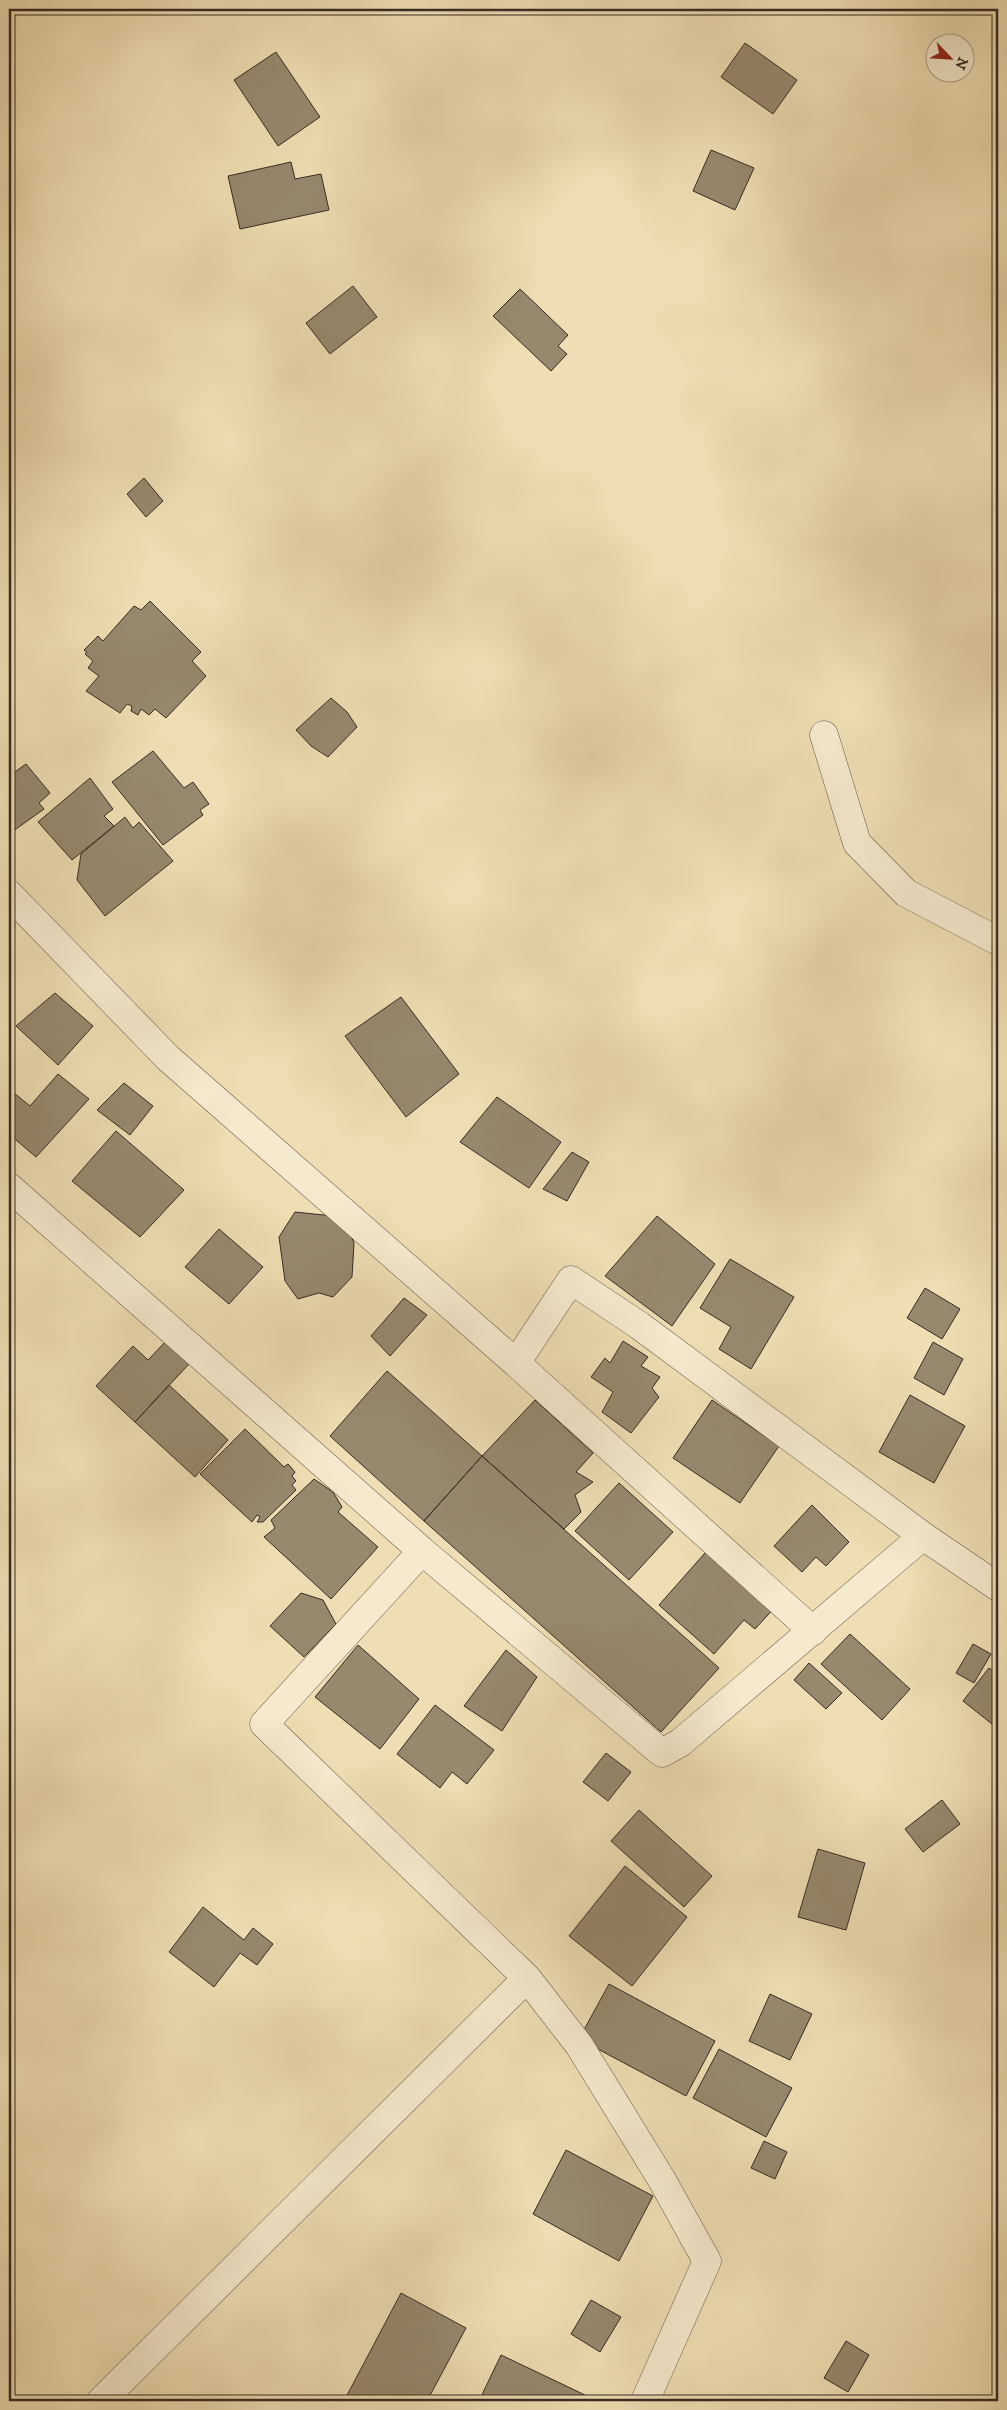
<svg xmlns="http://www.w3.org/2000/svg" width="1007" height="2410" font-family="'IM FELL DW Pica',serif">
	<rect width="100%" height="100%" fill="#efdeb3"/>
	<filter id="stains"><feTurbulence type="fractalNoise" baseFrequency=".004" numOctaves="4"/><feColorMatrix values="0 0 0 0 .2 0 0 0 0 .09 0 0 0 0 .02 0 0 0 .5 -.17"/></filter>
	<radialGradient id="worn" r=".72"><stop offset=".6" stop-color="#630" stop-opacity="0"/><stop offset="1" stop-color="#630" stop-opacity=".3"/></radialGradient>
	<path fill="#96896e" stroke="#362c24" d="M745,43l52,37 -24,34 -52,-37z
		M276,52l44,65 -42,29 -44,-66z
		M711,150l43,18 -19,42 -42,-19z
		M291,162l4,17 26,-5 8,36 -89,19 -12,-53z
		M353,286l24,31 -47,37 -24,-31z
		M520,289l48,46 -10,11 9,8 -16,17 -58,-55z
		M144,478l19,23 -17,16 -19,-23z
		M150,601l51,51 -9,9 14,15 -40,42 -11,-9 -6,6 -8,-6 -3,6 -7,-4 1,-5 -5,-2 -7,9 -34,-22 13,-15 -11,-8 5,-7 -8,-7 2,-2 -3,-2 14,-14 5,5 31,-35 7,4z
		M331,698l16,14 10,15 -29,30 -17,-11 -15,-16z
		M153,751l31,37 9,-6 16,22 -9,6 3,5 -40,30 -51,-63z
		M26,764l24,29 -11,10 5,6 -35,25v-58z
		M90,778l23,31 -9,7 10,10 -42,34 -34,-38z
		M125,817l8,11 6,-6 34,39 -68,55 -28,-36 4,-26z
		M55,993l38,33 -35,39 -42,-39z
		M401,997l58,77 -53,43 -61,-81z
		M58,1074l31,25 -53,58 -27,-23v-45l21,17z
		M124,1083l29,23 -23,29 -33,-25z
		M497,1097l64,45 -32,46 -69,-46z
		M116,1131l68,59 -44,47 -68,-56z
		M572,1152l17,10 -22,39 -24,-12z
		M295,1212l48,5 11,26 -2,34 -19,20 -14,-4 -21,6 -13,-18 -6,-44z
		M657,1216l58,48 -43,62 -67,-50z
		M219,1229l44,38 -34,37 -44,-37z
		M730,1259l64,38 -43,72 -32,-20 12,-22 -31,-19z
		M925,1288l35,21 -18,30 -35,-21z
		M404,1298l23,17 -37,41 -19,-20z
		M623,1341l25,16 -7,9 19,11 -8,11 7,9 -28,36 -29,-21 11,-20 -22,-15 14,-19 5,5z
		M165,1342l24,22 -54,58 -39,-36 37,-40 15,14z
		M933,1342l30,17 -19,36 -30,-17z
		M387,1371l95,85 -58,65 -94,-85z
		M169,1385l59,55 -33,37 -60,-55z
		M910,1395l55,31 -31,57 -55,-31z
		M535,1400l58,53 -17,19 17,10 -18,13 6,17 -17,17 -82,-73z
		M712,1400l67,46 -39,57 -67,-45z
		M245,1429l39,38 4,-3 7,8 -3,4 4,5 -4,4 4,5 -33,32h-6l3,-5 -3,-2 -5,7 -52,-48z
		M482,1456l237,212 -58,64 -237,-211z
		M314,1479l19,13 9,15 -4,5 40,35 -47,52 -67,-62 11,-9 -4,-8z
		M619,1483l54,49 -44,48 -54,-49z
		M812,1505l37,37 -23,24 -10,-9 -14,15 -28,-26z
		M712,1545l66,59 -23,25 -11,-9 -30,34 -55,-49z
		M301,1593l22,7 13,24 -32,33 -34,-31z
		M850,1634l60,55 -28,31 -61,-56z
		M973,1644l18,10 -17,29 -18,-10z
		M358,1645l61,54 -39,50 -65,-52z
		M506,1650l31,27 -35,54 -38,-25z
		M809,1663l33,30 -16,16 -32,-29z
		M989,1668l9,7v41l-6,8 -29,-23z
		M435,1705l59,45 -27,34 -15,-12 -12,16 -43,-34z
		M606,1753l25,19 -23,29 -25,-19z
		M942,1800l18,24 -37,28 -18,-23z
		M639,1810l73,66 -28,31 -73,-66z
		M818,1849l47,14 -19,67 -48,-13z
		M625,1866l62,51 -55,69 -63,-50z
		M203,1907l41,33 9,-12 20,16 -16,21 -17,-12 -26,34 -45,-35z
		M609,1984l106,57 -29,55 -107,-57z
		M770,1994l42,20 -22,46 -41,-19z
		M719,2049l73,39 -26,49 -73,-39z
		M764,2141l23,11 -12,27 -24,-11z
		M566,2150l87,46 -34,65 -86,-47z
		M401,2293l65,35 -39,73h-83z
		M591,2300l30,17 -21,35 -29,-18z
		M846,2341l23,14 -21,37 -24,-14z
		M501,2355l84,40 -3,6h-103z"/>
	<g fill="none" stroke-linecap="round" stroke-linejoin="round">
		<defs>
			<path id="minor" d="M824,735l33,108 49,50 92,48
				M9,894l159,164 348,305 55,-83 69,46 283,210
				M9,1187l413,364 240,202 18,-10 243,-207 75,51
				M516,1363l297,268
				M422,1551l-158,173 263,254 52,67 83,135 45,81 -62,140
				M101,2401l426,-423"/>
		</defs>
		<use href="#minor" stroke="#645848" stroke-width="29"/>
		<use href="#minor" stroke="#f5eace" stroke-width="28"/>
	</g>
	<rect width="1007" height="2410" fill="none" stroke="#efdeb3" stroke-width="30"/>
	<rect x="10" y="10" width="987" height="2390" fill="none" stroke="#362c24" stroke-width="2.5"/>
	<rect x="15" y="15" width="977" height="2380" fill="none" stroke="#362c24"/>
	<g transform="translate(950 58) rotate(115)"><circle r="24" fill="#f5eace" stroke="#a99e8a"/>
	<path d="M0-4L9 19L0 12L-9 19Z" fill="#8f2418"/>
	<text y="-8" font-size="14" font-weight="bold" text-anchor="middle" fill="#362c24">N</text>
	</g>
	<rect width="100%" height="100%" filter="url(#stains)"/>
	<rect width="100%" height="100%" fill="url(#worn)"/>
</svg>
